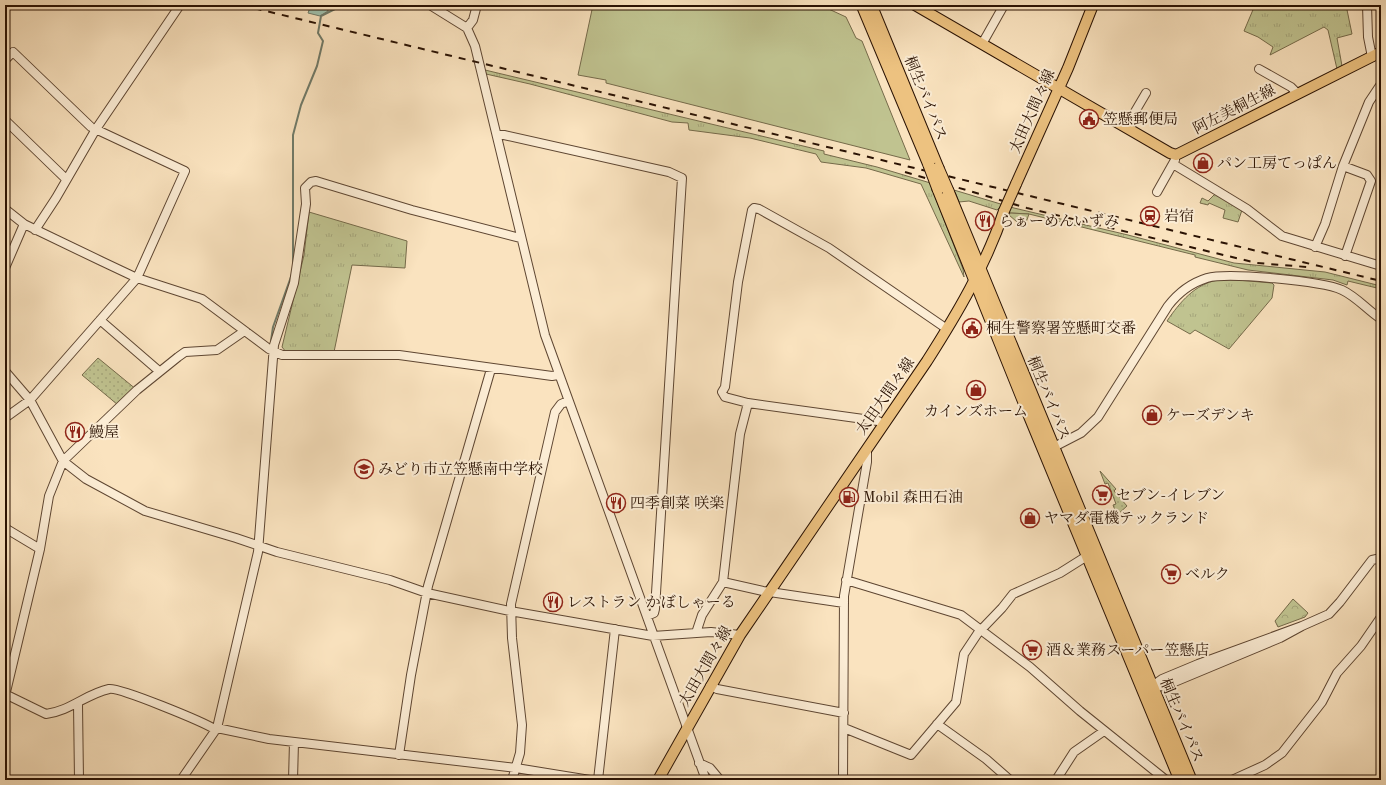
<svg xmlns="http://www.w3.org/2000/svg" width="1386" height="785" font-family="'Old Standard TT','Noto Serif JP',serif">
	<defs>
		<pattern id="grass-tufts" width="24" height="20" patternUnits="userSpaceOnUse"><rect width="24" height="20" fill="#c0c390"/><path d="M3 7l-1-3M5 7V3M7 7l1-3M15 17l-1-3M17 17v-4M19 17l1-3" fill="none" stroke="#a5a67b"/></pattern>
		<pattern id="forest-crowns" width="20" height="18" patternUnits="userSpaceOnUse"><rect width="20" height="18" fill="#c0c390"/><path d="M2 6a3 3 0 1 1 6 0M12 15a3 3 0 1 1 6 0" fill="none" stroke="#a5a67b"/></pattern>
		<pattern id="garden-dots" width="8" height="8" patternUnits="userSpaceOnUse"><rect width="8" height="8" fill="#c0c390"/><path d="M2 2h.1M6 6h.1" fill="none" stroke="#a5a67b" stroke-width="1.8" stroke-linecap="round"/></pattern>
		<pattern id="water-ripples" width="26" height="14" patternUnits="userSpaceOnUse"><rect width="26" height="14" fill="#9fbfab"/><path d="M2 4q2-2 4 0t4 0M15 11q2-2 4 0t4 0" fill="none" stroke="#89a392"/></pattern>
	</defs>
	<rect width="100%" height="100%" fill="#fae3bf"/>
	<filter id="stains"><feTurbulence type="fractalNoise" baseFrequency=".005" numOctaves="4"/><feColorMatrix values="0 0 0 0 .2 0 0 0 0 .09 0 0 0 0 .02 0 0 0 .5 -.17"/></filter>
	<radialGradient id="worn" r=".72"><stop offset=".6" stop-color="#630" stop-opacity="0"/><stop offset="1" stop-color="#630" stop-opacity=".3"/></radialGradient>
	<path fill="url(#grass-tufts)" stroke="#756a4a" d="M1255,5h91l6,29 -15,4 5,28 -5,3 -9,-39 -4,-3 -54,28 3,-8 -15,-10 -14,-6z
		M485,70l339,81v3l53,13 137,41 114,27 106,28 91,9 56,14v3l-33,-8 -1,4 -14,-5 -85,-10 -53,-13v-2l-166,-41 -19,-1 -11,-5 -2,2 -28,-9 -10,1 -4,-10 -24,-6 32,83 1,8 -43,-93 -55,-16 -45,-6 -5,-8 -66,-16 -61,-8 -1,-7 -16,-1 -142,-38 -44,-10z
		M1216,193l26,17 -4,12 -15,-4 2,-8 -16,-7 -1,2 -8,-2 2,-5 6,3z
		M309,212l98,29 -2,27 -53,-3 -18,87h-48l-4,-5 22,-92z
		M1218,280h19l35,3 2,2 -2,13 -43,51 -34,-19 -5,4 -23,-13c13,-19 28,-37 51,-41z"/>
	<path fill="url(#forest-crowns)" stroke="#756a4a" d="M1010,213l19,1 -5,14 -15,-13z
		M1293,599l15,14 -3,4 -27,10 -3,-6z"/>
	<path fill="url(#garden-dots)" stroke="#756a4a" d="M98,358l39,32 -19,15 -36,-30z
		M1100,471l16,18 -2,2 13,15 -10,9 -4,-10 3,-1 -8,-21 -3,1z"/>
	<path fill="#c0c390" stroke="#756a4a" d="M593,5h227l26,12 10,21 6,3 48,119 -304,-77v-3l-28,-5z"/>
	<path fill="url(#water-ripples)" stroke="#707a68" d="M311,5h18l-1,6 -8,5 -12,-3z"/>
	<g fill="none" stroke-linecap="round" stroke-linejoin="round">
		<path stroke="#707a68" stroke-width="2" d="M293,264v-129l8,-30 16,-39 6,-25 -5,-8 3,-17 14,-7 1,-4
			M271,341l2,-14 19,-53"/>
		<defs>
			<path id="minor" d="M430,5l37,23 8,18 70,289 161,445
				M1367,5l1,32 4,20
				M467,28l6,-8 4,-15
				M982,44l22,-39
				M5,60l8,-8 78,75 94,44 -48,107 -107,122 -25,18
				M1259,69l32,18 7,7
				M5,120l61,59
				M1126,127l20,-34
				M497,135h7l165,37 13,6 -27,431 -1,4 -7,3
				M1173,164l74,45 35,27 99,30
				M1343,166l24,9 4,6 -26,75
				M1157,192l18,-32
				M5,209l19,15 77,37 36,17 65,21 67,50 13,6h117l153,21 6,-1
				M35,230l21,-32 40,-69 84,-124
				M1315,247l10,-23 18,-58 26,-64 12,-18
				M5,268l19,-44
				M100,320l59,51
				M5,371l25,29 33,61 23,18 59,32 91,27 41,14 113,28 37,13 83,18 143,25 58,-4 29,3
				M748,403l-8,31 -17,148 40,9 81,12
				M883,424l-5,-3 -130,-18 -23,-6 -3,-5 3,-5 13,-105 14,-72 2,-2 5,1 70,39 118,81
				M1050,449l31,-16 17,-16 70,-111c10,-13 23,-23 39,-28 21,-6 115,3 135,12 15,7 25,20 39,29
				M5,528l35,21
				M846,580l115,35 69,52 50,44 86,69
				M1302,626l27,-12 11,-12 32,-42 9,-2
				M696,633l6,-18 21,-33
				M710,686l7,3 127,24
				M1148,689l14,-10 36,-15 104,-38 -22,12 -115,48 -13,1
				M5,694l41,20c24,-3 40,-20 63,-25 10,-2 95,33 107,41
				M5,696l35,-147 9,-53 14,-35 74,-71 41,-33 7,-5 32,-2 26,-18h3
				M78,704l1,76
				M937,724l49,35 24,21
				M217,728l52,11 247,29 74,12
				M844,728l67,27 45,-53 8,-48 14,-21 24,-25 11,-14 47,-21 27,-17
				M399,755l12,-80 17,-89 63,-217
				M699,763l11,5 10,12
				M181,780l36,-52 41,-176 16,-207 20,-62 12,-79 -1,-16 6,-6 5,-1 96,29 108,28
				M293,780l1,-38
				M512,780l8,-27 2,-28 -10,-87 -1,-34 44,-192 6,-8 7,-3
				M598,780l17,-151
				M843,780l1,-184 23,-134v-13
				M1056,780l18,-28 30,-21
				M1232,780l33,-15 17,-12 40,-51 15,-29 24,-27 20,-29"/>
			<path id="major" d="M915,5l255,148 6,2 205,-103
				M1016,184l52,-116 25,-63
				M658,780l82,-145 187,-274c30,-47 59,-96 77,-150"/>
			<path id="highway" d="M862,5l67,160
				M871,5l67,163
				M938,189l91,226 151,365
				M948,191l243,589"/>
		</defs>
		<use href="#minor" stroke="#5e4632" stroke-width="10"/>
		<use href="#major" stroke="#2a1203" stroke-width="12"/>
		<use href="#highway" stroke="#2a1203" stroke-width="13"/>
		<use href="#minor" stroke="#fcedd5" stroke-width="8"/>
		<use href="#major" stroke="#edc280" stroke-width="10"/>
		<use href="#highway" stroke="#edc280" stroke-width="11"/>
		<path stroke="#2a1203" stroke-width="2" stroke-dasharray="7 7" stroke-linecap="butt" d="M241,5l1140,276
			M905,172l122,36 205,49 25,6 50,4"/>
		<defs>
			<path id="major-bridge" d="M1004,211l12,-27"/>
			<path id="highway-bridge" d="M929,165l9,24
				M938,168l10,23"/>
		</defs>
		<use href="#major-bridge" stroke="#2a1203" stroke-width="12" stroke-linecap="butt"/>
		<use href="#highway-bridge" stroke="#2a1203" stroke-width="13" stroke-linecap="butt"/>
		<use href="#major-bridge" stroke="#edc280" stroke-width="10"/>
		<use href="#highway-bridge" stroke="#edc280" stroke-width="11"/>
	</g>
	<defs>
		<symbol id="civic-ring" viewBox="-11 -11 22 22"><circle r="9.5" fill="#fcedd5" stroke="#8f2418" stroke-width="1.5"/><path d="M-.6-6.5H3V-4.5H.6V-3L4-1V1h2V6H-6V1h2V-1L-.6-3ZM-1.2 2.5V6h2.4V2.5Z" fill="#8f2418"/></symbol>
		<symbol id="shop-ring" viewBox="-11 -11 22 22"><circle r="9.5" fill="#fcedd5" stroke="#8f2418" stroke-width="1.5"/><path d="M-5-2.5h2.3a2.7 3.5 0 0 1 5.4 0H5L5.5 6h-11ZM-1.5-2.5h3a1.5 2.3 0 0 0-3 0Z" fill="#8f2418"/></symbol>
		<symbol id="station-ring" viewBox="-11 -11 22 22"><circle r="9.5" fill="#fcedd5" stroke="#8f2418" stroke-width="1.5"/><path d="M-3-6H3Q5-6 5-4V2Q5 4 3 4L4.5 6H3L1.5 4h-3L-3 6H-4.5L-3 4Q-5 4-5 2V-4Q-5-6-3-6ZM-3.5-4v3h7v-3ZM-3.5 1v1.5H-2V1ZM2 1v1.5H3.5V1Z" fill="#8f2418"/></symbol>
		<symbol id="restaurant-ring" viewBox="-11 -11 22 22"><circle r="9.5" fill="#fcedd5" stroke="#8f2418" stroke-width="1.5"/><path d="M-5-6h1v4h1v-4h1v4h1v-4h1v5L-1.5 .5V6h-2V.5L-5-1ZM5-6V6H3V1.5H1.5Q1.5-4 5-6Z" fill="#8f2418"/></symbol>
		<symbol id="school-ring" viewBox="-11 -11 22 22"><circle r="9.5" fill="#fcedd5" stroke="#8f2418" stroke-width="1.5"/><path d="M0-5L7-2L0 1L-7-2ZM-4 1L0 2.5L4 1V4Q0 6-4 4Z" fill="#8f2418"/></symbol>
		<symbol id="supermarket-ring" viewBox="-11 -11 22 22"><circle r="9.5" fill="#fcedd5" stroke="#8f2418" stroke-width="1.5"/><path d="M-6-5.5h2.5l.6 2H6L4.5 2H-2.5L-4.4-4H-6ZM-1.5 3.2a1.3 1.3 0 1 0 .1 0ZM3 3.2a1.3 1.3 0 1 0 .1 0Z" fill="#8f2418"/></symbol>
		<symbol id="fuel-ring" viewBox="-11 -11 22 22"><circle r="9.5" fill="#fcedd5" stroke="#8f2418" stroke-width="1.5"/><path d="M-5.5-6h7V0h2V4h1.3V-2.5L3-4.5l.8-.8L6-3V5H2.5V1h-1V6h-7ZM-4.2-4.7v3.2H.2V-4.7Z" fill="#8f2418"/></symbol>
	</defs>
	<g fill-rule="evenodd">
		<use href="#civic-ring" x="1078" y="108" width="22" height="22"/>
		<use href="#shop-ring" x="1192" y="152" width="22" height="22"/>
		<use href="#station-ring" x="1139" y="205" width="22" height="22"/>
		<use href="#restaurant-ring" x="974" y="210" width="22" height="22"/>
		<use href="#civic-ring" x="961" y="317" width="22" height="22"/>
		<use href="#shop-ring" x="965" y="379" width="22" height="22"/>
		<use href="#shop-ring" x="1141" y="404" width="22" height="22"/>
		<use href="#restaurant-ring" x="64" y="421" width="22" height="22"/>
		<use href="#school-ring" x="353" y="458" width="22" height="22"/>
		<use href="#supermarket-ring" x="1091" y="484" width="22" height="22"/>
		<use href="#fuel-ring" x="838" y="486" width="22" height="22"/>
		<use href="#restaurant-ring" x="605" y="492" width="22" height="22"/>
		<use href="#shop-ring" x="1019" y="507" width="22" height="22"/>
		<use href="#supermarket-ring" x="1160" y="563" width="22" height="22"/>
		<use href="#restaurant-ring" x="542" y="591" width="22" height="22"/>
		<use href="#supermarket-ring" x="1021" y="639" width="22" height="22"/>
	</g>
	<g text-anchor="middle" stroke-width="4" stroke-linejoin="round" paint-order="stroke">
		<g font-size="15" fill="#2a1203" stroke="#fcedd5">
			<text transform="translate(926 98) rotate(68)" y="5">桐生バイパス</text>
			<text transform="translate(1234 109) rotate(-27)" y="5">阿左美桐生線</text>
			<text transform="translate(1032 111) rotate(-66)" y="5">太田大間々線</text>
			<text transform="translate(885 396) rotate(-55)" y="5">太田大間々線</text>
			<text transform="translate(1049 398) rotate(68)" y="5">桐生バイパス</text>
			<text transform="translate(705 666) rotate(-60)" y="5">太田大間々線</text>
			<text transform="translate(1182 720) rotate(67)" y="5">桐生バイパス</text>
		</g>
		<g font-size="15" fill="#2a1203" stroke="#fcedd5" text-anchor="start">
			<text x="1103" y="124">笠懸郵便局</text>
			<text x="1217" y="168">パン工房てっぱん</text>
			<text x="1164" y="221">岩宿</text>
			<text x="999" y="226">らぁーめんいずみ</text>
			<text x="986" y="333">桐生警察署笠懸町交番</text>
			<text x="976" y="416" text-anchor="middle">カインズホーム</text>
			<text x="1166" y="420">ケーズデンキ</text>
			<text x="89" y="437">鰻屋</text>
			<text x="378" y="474">みどり市立笠懸南中学校</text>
			<text x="1116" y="500">セブン-イレブン</text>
			<text x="863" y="502">Mobil 森田石油</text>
			<text x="630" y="508">四季創菜 咲楽</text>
			<text x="1044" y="523">ヤマダ電機テックランド</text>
			<text x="1185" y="579">ベルク</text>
			<text x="567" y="607">レストラン かぼしゃーる</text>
			<text x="1046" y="655">酒＆業務スーパー笠懸店</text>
		</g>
	</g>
	<rect width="1386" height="785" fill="none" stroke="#fae3bf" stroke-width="20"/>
	<rect x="6" y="6" width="1374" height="773" fill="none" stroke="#2a1203" stroke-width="2"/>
	<rect x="10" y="10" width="1366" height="765" fill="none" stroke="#2a1203"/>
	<rect width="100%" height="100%" filter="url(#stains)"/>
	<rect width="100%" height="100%" fill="url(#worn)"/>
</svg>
